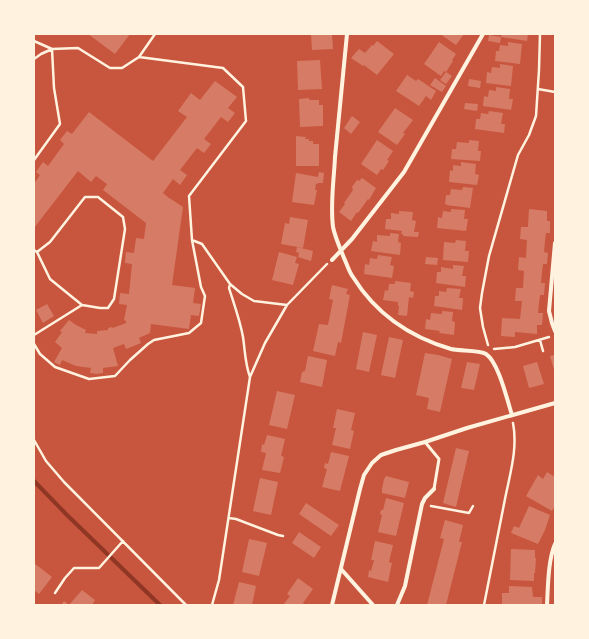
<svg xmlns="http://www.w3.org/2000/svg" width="589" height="639" font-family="Rubik,sans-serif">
	<rect width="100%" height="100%" fill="#c8553d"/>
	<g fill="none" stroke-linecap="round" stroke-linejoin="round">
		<path stroke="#8f3625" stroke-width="4" d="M34,481l33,34 93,90"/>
	</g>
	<path fill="#d67c66" d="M88,34h42l-15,20z
		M311,34h21l1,15 -21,1z
		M440,34h24l-8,11z
		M502,34h26l-1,7 -26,-4 -1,6 -12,-2 1,-6 12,2z
		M377,41l17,13 -17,21 -13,-10 -1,1 -12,-8 8,-9 6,4 7,-8 1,1z
		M439,42l17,12 -4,6 1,1 -7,11 6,4 -6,8 -6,-4 6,-8 -2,-1 -3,5 -17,-12z
		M508,42l14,2 -2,20 -25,-3 1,-10h3l1,-6 8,1z
		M320,60l2,29 -24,1 -1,-29z
		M500,64l13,2 -2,20 -25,-3 1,-11 4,1 1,-6 8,1z
		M407,75l9,6 2,-2 18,12 -5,9 -5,-4 -7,10 -23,-15z
		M435,78l11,8 -4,6 -12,-7z
		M469,79l12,2 -1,7 -12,-2z
		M215,81l22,16 -9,11 7,5 -7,9 -7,-5 -17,22 7,5 -7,9 -7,-5 -17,22 7,5 -7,10 -7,-6 -10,14 6,5 2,1 12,8 -11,78 23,3 -2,15 8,1 -2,12 -8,-1 -2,14 -38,-5 -1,9 -11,5 2,5 -15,6 -2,-5 -11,4 5,18 -15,2v5l-6,1 -7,-1 1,-5 -15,-2 -14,-6 -2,5 -6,-3 8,-14 -7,-6 7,-10 -2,-1 9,-11 7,5 10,5 -1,3 12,1v-3l11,-1v-2l4,-1 1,1 13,-5v-2l-2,-1 3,-15 -8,-1 1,-11 9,1 3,-30 -7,-1 1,-11 8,1 2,-15 8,1 2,-16 -43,-33 4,-6 -11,-8 -5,6 -13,-11 -44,57v-44l6,-9 -4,-3 7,-10 5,4 16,-22 -4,-4 7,-9 5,3 17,-22 64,49 34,-44 -9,-6 13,-18 9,7z
		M496,87l14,2 -1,10h4l-2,11 -28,-4 1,-10 4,1 1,-7 7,1z
		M309,98v2h10v5h4v21l-23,1 -1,-28z
		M465,103l13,1 -1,7 -13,-2z
		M395,108l18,12 -10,13 2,1 -8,11 -19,-13z
		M489,111l14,2 -2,11h4l-1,9 -29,-4 1,-10h4l1,-6 7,1z
		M352,116l8,6 -9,12 -7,-6z
		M296,136l10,1 -1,2h4v2h4v3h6v22h-23z
		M377,140l16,11 -6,9 2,1 -6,9 -2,-1 -4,6 -16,-11z
		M469,140l10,1 -1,10h3l-1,10 -29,-2 1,-10h4l1,-7 12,1z
		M461,162l15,2 -1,10 4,1 -2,10 -28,-3 1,-12 3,1v-6l8,1z
		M319,172l5,1 -1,10h-5l-1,1h-1l-1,6h2l-3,15 -22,-3 4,-29 22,4z
		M362,178l14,10 -7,12 -1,-1 -10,14 -1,-1 -6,9 -12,-9 6,-8 -1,-1 9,-13 -1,-3 5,-7 2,1z
		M463,187l10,1 -3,20 -24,-3 1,-1h-2l1,-9h4l1,-6 11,1z
		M451,209l14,1 -1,9h4l-2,12 -29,-3 1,-11 4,1 1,-7 8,1z
		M529,209l18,2v10h3v12h-4l-1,8 -1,11 4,1 -1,11h-4l-1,8 -1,11h4l-1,12h-4l-1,8 -1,10h5l-1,12h-5v9l-22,-2v5l-14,-1 1,-18 18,1 2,-18h-7l1,-13h7l1,-17 -6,-1 1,-13 7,1 1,-18 -7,-1 1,-12h7z
		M399,211l14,1 -1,8 4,1 -2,11h5l-1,5 -15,-1v-2h-2l1,-3 -17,-2 1,-10h5v-6l8,1z
		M290,217l18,3 -5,28 -22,-4 4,-21 4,1z
		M390,233l9,1 -1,8 3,1 -1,12 -29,-4 2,-10 4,1v-7l13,1z
		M456,240l10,1 -1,10h4l-1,11 -25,-2 1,-18 11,1z
		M297,247l16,4 -2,10 -13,-4 1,-4 -3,-1z
		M279,252l18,5 -2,6 4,1 -6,21 -21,-5z
		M378,255l14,2 -2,8 4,1 -2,12 -28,-4 1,-10 4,1 1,-7 7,1z
		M426,257l12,1 -1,7 -12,-1z
		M453,265l11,1 -2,10h4l-1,11 -29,-4 1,-11h4v-5l12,2z
		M395,281l16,2 -1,8 4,1 -1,6 -4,-1 -2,19 -9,-1 1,-9h-1v-4l-15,-2 2,-10 3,1 1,-7h6z
		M332,285l16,4 -2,5 4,1 -9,48 -3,-1 -3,14 -22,-5 6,-27 9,1 5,-25 -4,-1z
		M447,288l14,1 -2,9h4l-1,12 -28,-4 1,-10h4v-5l7,1z
		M47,304l7,12 -11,7 -7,-13z
		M442,311l11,1 -1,9 3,1 -1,13 -15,-2 1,-2 -15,-2 1,-10 4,1 1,-7 11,1z
		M363,332l14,3 -8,37 -13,-3z
		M389,337l14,3 -8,38 -14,-3z
		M425,353l13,2 14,4 -12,53 -13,-3 2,-11 -13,-3z
		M555,355v18l-5,-17z
		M308,356l19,4 -5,27 -22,-5 2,-10 3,-1z
		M467,362l13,2 -6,26 -13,-2z
		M537,362l7,22 -15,4 -6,-22z
		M277,391l18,4 -8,34 -18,-4z
		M337,409l18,4 -4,17 3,1 -4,18 -18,-4 4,-17h-3z
		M267,435l18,4 -4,17 3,1 -4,16 -18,-3 4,-17 -5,-1 1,-8 2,1z
		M456,448l13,3 -13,56 -13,-4z
		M331,452l18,4 -9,35 -18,-4 5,-18 -3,-1 1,-5 3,1z
		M547,472l8,5v29l-3,5 -26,-15 12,-21 5,4z
		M386,476l23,6 -4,16 -23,-5v-4l2,-10z
		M260,478l18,4 -7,33 -18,-4z
		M386,498l18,5 -8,33 -18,-4 4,-17 -2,-1 1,-4h2z
		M306,503l33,22 -8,11 -32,-22z
		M529,506l21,9 -5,15 -7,14 -27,-11 3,-7 5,2z
		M445,520l18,5 -4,17h3l-16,63h-19l17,-66 -4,-1z
		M299,532l22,15 -7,11 -22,-15z
		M249,539l18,4 -8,33 -17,-4z
		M375,541l18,4 -4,17 3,1 -4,19 -20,-5 1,-7 2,1 3,-11h-3z
		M511,549l24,1v8h1l-1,15h-1v8l-24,-1z
		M34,563l18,14 -13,17 -5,-4z
		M298,578l15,11 -10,14 2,2h-22l7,-9 -3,-2z
		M239,582l17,4 -4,19h-19z
		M509,586l23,1 1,10h9v8h-40v-12h7z
		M82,590l13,10 -3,5h-23z
		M64,601l5,4h-8z"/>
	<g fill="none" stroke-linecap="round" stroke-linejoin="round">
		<path stroke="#fff3e0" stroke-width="2.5" d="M34,41l18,8
			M34,59l7,-5 11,-5 26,-1 32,20h12l17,-11 16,-23
			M538,89l17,3
			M34,160l26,-36 -6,-36 -2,-39
			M192,240l10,4 28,40 12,10 12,7 33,4
			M34,250l3,2 13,27 32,26 -48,30
			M37,252l13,-10 35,-45h13l25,20 2,12 -11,70 -6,9h-8l-18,-3
			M230,284l-1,4c5,16 11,32 14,49 2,13 2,27 7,40
			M540,340l3,11
			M34,344l6,10 15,13 34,12 26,-3 15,-16 18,-16 6,-4 35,-7 12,-10 4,-27 -4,-9 -9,-47 -3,-44 57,-75 -3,-34 -20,-19 -84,-11
			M488,345l-5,-18 -3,-19 2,-15 7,-37 29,-101 11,-20 7,-19 3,-46 1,-36
			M494,349l21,-2 34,-10
			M34,440l12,21 18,21 122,123
			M431,506l38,7 4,-7
			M229,518l7,1 42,16 5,1
			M55,593l10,-15 9,-10h25l24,-27
			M212,605l7,-25 31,-203 15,-34 22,-38 40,-41
			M484,605c7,-35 14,-71 21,-106 5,-25 13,-51 8,-76"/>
		<path stroke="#fff3e0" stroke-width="3" d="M425,442l14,17 -5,30"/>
		<path stroke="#fff3e0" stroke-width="4" d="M347,34c-4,41 -8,82 -12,123 -1,23 -5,47 -2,70 2,10 7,21 11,31 3,6 5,14 9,19 23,37 57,60 98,72 8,2 29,1 35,5 13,9 21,46 26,61
			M555,243l-6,68 3,12 3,8
			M332,260l20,-21 52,-67 79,-138
			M341,569l32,36
			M332,605l28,-116 4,-14 8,-12 9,-8 15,-5 29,-8 42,-14 88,-25
			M397,605l8,-19 17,-82 3,-6 9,-9
			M547,605c1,-18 1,-45 8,-61"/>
	</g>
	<rect width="589" height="639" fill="none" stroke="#fff3e0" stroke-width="70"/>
</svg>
